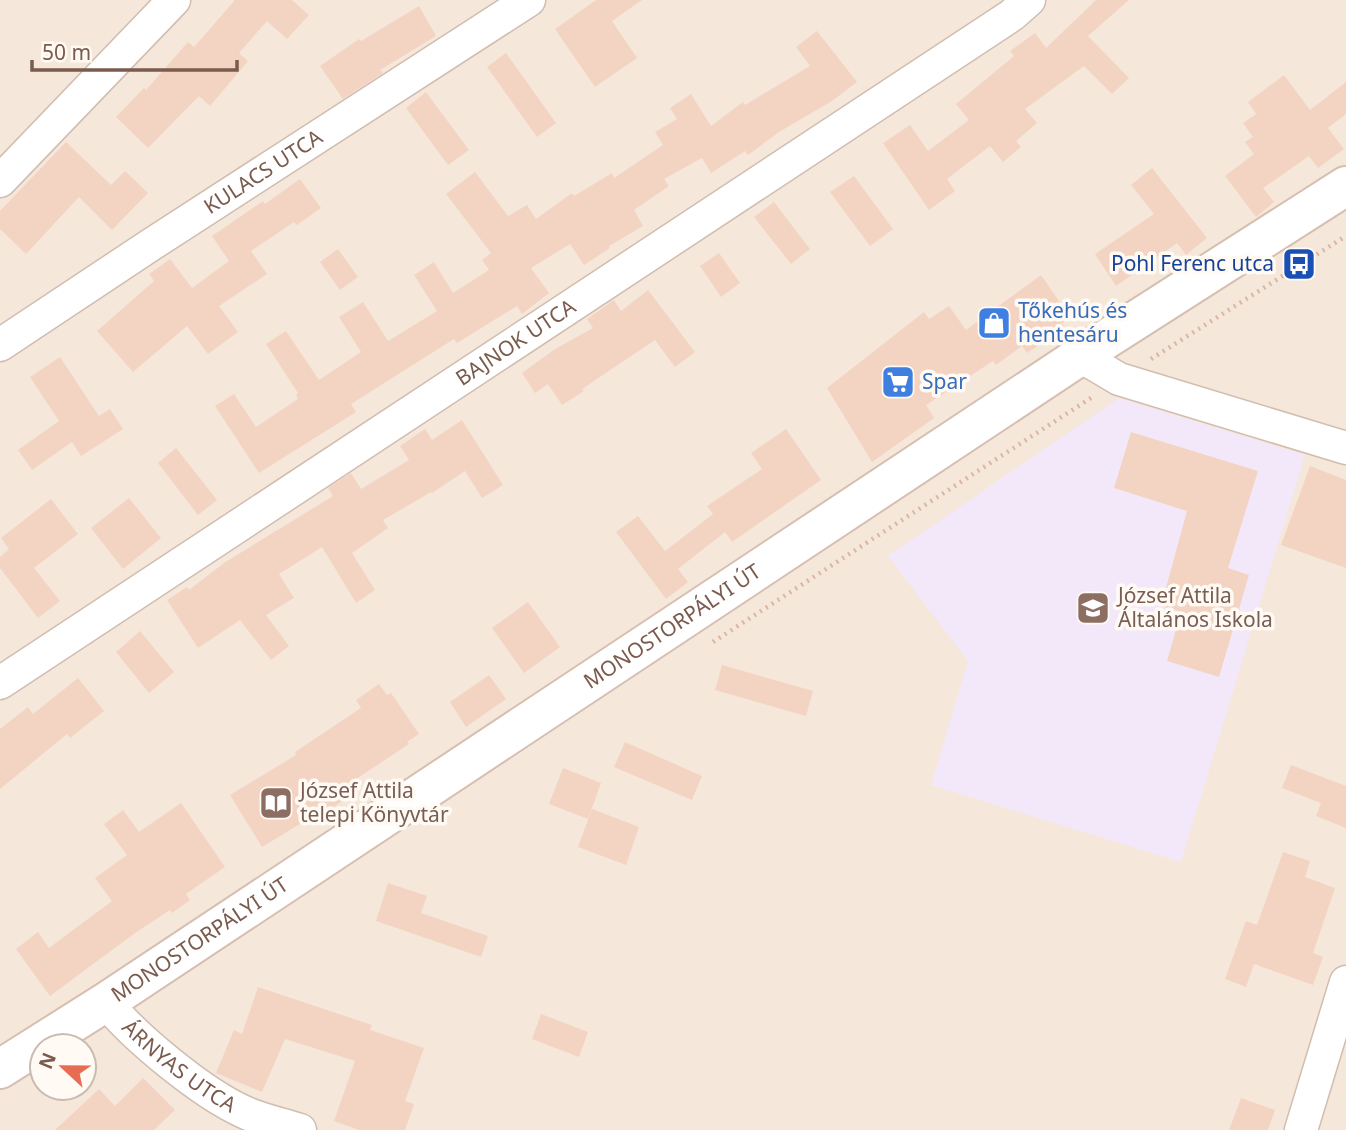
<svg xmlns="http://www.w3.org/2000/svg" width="1346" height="1130" font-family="'Noto Sans',sans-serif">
	<rect width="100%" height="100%" fill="#fdf6ec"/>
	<path fill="#f5e7da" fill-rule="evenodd" d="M0,0h1346v1130h-1346zM42,1046h42v42h-42z"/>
	<path fill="#f3e8fa" d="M1119,398l186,57 -124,407 -250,-77 37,-124 -80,-105z"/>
	<path fill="#f3d4c3" d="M235,0h57l17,15 -22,24 -20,-18 -28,32 9,8 -38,45 -11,-10 -51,52 -32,-31 28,-29 2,2 42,-48 6,5z
		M596,0h46l-30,21 25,37 -42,29 -40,-58z
		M1096,0h33l-41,36 41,42 -17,16 -28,-28 -59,43 12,14 -21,18 5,6 -18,15 -13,-16 -43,33 8,12 -26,19 -46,-67 27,-18 18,26 41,-31 -13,-16 58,-48 -4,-5 25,-18 11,15z
		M419,6l17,30 -56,34 3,3 -40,26 -23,-33 39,-27 2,2z
		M817,31l40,51 -25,19 -53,31 -31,23 -3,-4 -34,22 -9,-15 -38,21 5,7 -35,24 9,16 -34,20 1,2 -26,17 -14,-21 -39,24 18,25 -27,21 -5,-8 -60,37 -3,-4 -103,65 5,8 -97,61 -44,-67 19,-12 22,33 42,-28 -2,-4 2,-2 -32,-49 20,-13 33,49 42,-28 -22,-35 24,-15 25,39 49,-30 -23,-36 20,-13 19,31 36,-23 -7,-10 9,-7 -45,-59 29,-22 33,44 19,-11 9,14 36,-26 2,3 38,-23 2,5 49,-33 -8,-13 22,-13 -7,-11 21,-14 20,32 32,-24 2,3 65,-39 -14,-19z
		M506,53l50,70 -19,14 -50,-70z
		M1284,75l26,35 36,-28v32l-18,14 16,21 -26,19 -9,-12 -46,32 11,14 -18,15 -31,-41 29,-22 -9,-12 8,-5 -10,-14 13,-9 -8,-12z
		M426,92l43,58 -21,15 -42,-57z
		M66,142l45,43 14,-14 23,22 -36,37 -33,-33 -53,57 -26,-25v-18z
		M1152,168l55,70 -21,17 -9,-12 -61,43 -21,-32 59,-40 -23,-29z
		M854,176l39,53 -23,17 -40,-54z
		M300,179l21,29 -24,17 -3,-3 -43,29 16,23 -48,32 19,26 -30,22 -21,-28 -54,46 -36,-41 57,-50 -5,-7 21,-15 22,29 37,-27 -17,-25 51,-35 2,3z
		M774,202l36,47 -19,15 -37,-47z
		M338,249l20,28 -18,13 -20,-28z
		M719,253l21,30 -19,14 -21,-31z
		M1041,275l29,42 -8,6 4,5 -39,25 -5,-7 -26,19 -3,-4 -67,44 8,13 -62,44 -45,-74 97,-76 5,7 20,-13 17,24z
		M648,290l47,62 -20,15 -20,-27 -73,49 2,2 -22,14 -14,-21 -13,9 -13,-20 33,-24 38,-21 -6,-9 27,-19 7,11z
		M60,357l39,59 11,-7 13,20 -42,27 -9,-14 -40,28 -14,-20 41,-29 -29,-44z
		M462,420l41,65 -21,13 -17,-27 -33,22 -1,-1 -48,28 5,8 -36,25 23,37 -19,13 -34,-56 -43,27 15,24 -28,17 23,31 -18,14 -31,-40 -42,28 -31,-48 20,-13 2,3 35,-27 109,-67 -5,-8 23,-15 10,16 48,-29 -9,-14 25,-17 7,11z
		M786,429l35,51 -89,62 -7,-10 -47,37 10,13 -22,17 -50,-67 22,-16 27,35 48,-37 -6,-8 55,-37 -11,-16z
		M1131,432l127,39 -30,97 21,7 -30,102 -52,-16 14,-49 -20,-6 26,-95 -73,-23z
		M176,448l41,52 -19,15 -40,-52z
		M1310,466l36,14v88l-65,-23z
		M129,498l32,40 -38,31 -32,-41z
		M51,499l27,35 -44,34 26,33 -22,17 -38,-50v-11l9,-8 -8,-11z
		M528,602l32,45 -36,26 -32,-45z
		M140,631l34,41 -25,21 -33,-41z
		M722,665l91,26 -7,25 -91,-26z
		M489,675l17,24 -40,28 -16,-25z
		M78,678l26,33 -34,27 -3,-4 -67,55v-60l28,-22 5,7z
		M379,684l8,11 4,-2 28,41 -12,8 2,2 -59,39 6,9 -24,16 -2,-2 -68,41 -32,-52 66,-40 -1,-3 66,-44 -5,-8z
		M625,742l77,34 -10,24 -78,-33z
		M1291,765l55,21v42l-30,-12 5,-13 -39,-15z
		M563,768l38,15 -13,36 -39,-15z
		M181,803l44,64 -39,27 4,6 -18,13 -2,-3 -35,23 -85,63 -34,-47 22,-17 11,16 63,-47 -17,-23 32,-23 -23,-31 19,-14 16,22z
		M592,809l47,18 -13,38 -48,-18z
		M1283,852l27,9 -5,16 30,11 -22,65 10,4 -10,28 -59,-21 -8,23 -21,-8 21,-58 11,4z
		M388,883l39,13 -6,17 67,23 -7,21 -105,-36z
		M258,987l114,38 -2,5 54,18 -19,53 9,3 -9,26h-46l-25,-9 21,-60 -70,-22 -23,53 -46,-19 18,-43 8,4z
		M541,1014l47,18 -9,25 -47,-18z
		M143,1078l32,32 -21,20h-99l44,-41 16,17z
		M1241,1098l34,12 -7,20h-39z"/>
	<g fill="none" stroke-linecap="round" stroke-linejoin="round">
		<defs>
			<g id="street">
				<path d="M0,181l174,-181"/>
				<path id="s1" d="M0,345l152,-101 377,-244"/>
				<path d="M1080,356l39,23 227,69"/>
				<path id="s2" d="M0,683l1012,-668 17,-15"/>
				<path id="s3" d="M106,1002c29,36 96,91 138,110 17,8 38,12 56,18"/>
				<path d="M1301,1130l45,-148"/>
			</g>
			<g id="secondary">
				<path id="s4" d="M0,1069l106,-67 974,-646 266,-170"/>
			</g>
		</defs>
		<use href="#street" stroke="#d1bdb0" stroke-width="35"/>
		<use href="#secondary" stroke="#d6bfb0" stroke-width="42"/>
		<path stroke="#d9b7a5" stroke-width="4.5" stroke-dasharray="2 5" stroke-linecap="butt" d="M1151,359l195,-123
			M713,642l381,-246"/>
		<use href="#street" stroke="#fff" stroke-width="32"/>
		<use href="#secondary" stroke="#fff" stroke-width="38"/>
	</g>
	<defs>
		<symbol id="bus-square" viewBox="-11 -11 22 22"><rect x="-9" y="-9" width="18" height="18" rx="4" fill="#1a4fb4" stroke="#fffaf3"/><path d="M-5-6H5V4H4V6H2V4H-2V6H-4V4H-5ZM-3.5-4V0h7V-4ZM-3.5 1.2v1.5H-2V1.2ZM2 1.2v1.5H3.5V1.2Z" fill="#fff"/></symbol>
		<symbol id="shop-square" viewBox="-11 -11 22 22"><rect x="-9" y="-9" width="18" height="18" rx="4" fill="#3f7fe0" stroke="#fffaf3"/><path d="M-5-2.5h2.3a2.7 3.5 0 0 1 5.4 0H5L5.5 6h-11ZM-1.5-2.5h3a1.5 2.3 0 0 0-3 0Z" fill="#fff"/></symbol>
		<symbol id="supermarket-square" viewBox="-11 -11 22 22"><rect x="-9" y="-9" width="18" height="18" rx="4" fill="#3f7fe0" stroke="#fffaf3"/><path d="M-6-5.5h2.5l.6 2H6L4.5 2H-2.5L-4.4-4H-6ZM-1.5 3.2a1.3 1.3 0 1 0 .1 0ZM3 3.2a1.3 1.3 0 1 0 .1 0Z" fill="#fff"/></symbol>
		<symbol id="school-square" viewBox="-11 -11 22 22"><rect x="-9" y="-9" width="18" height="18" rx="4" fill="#8d6e63" stroke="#fffaf3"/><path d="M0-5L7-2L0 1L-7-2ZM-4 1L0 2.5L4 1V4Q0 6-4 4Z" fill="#fff"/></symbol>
		<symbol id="library-square" viewBox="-11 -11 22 22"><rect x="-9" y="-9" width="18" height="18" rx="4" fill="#8d6e63" stroke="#fffaf3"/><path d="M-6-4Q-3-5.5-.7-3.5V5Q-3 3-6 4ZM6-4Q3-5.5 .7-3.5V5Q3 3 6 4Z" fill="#fff"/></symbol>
	</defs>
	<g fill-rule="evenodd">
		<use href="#bus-square" x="1280" y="245" width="38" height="38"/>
		<use href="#shop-square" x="975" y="304" width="38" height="38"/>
		<use href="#supermarket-square" x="879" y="363" width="38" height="38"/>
		<use href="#school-square" x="1074" y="589" width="38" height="38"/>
		<use href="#library-square" x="257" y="784" width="38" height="38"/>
	</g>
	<g text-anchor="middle" stroke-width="7" stroke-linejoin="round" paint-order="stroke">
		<g font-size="21" fill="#7a5b4d" stroke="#fffaf3">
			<text dy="7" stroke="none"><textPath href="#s1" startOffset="315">KULACS UTCA</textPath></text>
			<text dy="7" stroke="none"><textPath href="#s2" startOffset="618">BAJNOK UTCA</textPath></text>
			<text dy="7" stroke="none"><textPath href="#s4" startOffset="805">MONOSTORPÁLYI ÚT</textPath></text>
			<text dy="7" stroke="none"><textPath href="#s4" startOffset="238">MONOSTORPÁLYI ÚT</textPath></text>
			<text dy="7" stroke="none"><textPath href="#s3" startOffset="98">ÁRNYAS UTCA</textPath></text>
		</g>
		<g font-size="21" fill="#164399" stroke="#fffaf3" text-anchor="end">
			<text x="1274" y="271">Pohl Ferenc utca</text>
		</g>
		<g font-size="21" fill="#366cbe" stroke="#fffaf3" text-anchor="start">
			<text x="1018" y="318">Tőkehús és<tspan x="1018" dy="24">hentesáru</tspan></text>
			<text x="922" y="389">Spar</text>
		</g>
		<g font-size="21" fill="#785e54" stroke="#fffaf3" text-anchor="start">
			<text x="1118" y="603">József Attila<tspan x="1118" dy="24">Általános Iskola</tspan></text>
			<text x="300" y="798">József Attila<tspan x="300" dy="24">telepi Könyvtár</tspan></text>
		</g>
	</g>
	<g transform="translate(63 1067) rotate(292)"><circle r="33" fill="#fffaf3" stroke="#cabab1" stroke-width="2"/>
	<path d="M0-5L12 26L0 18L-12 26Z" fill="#e76c51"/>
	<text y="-10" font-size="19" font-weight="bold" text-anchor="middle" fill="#7a5b4d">N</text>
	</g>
	<path d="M32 60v10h205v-10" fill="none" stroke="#7a5b4d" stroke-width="3.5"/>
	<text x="42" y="60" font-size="21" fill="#7a5b4d" stroke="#fffaf3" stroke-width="5" paint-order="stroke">50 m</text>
</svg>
